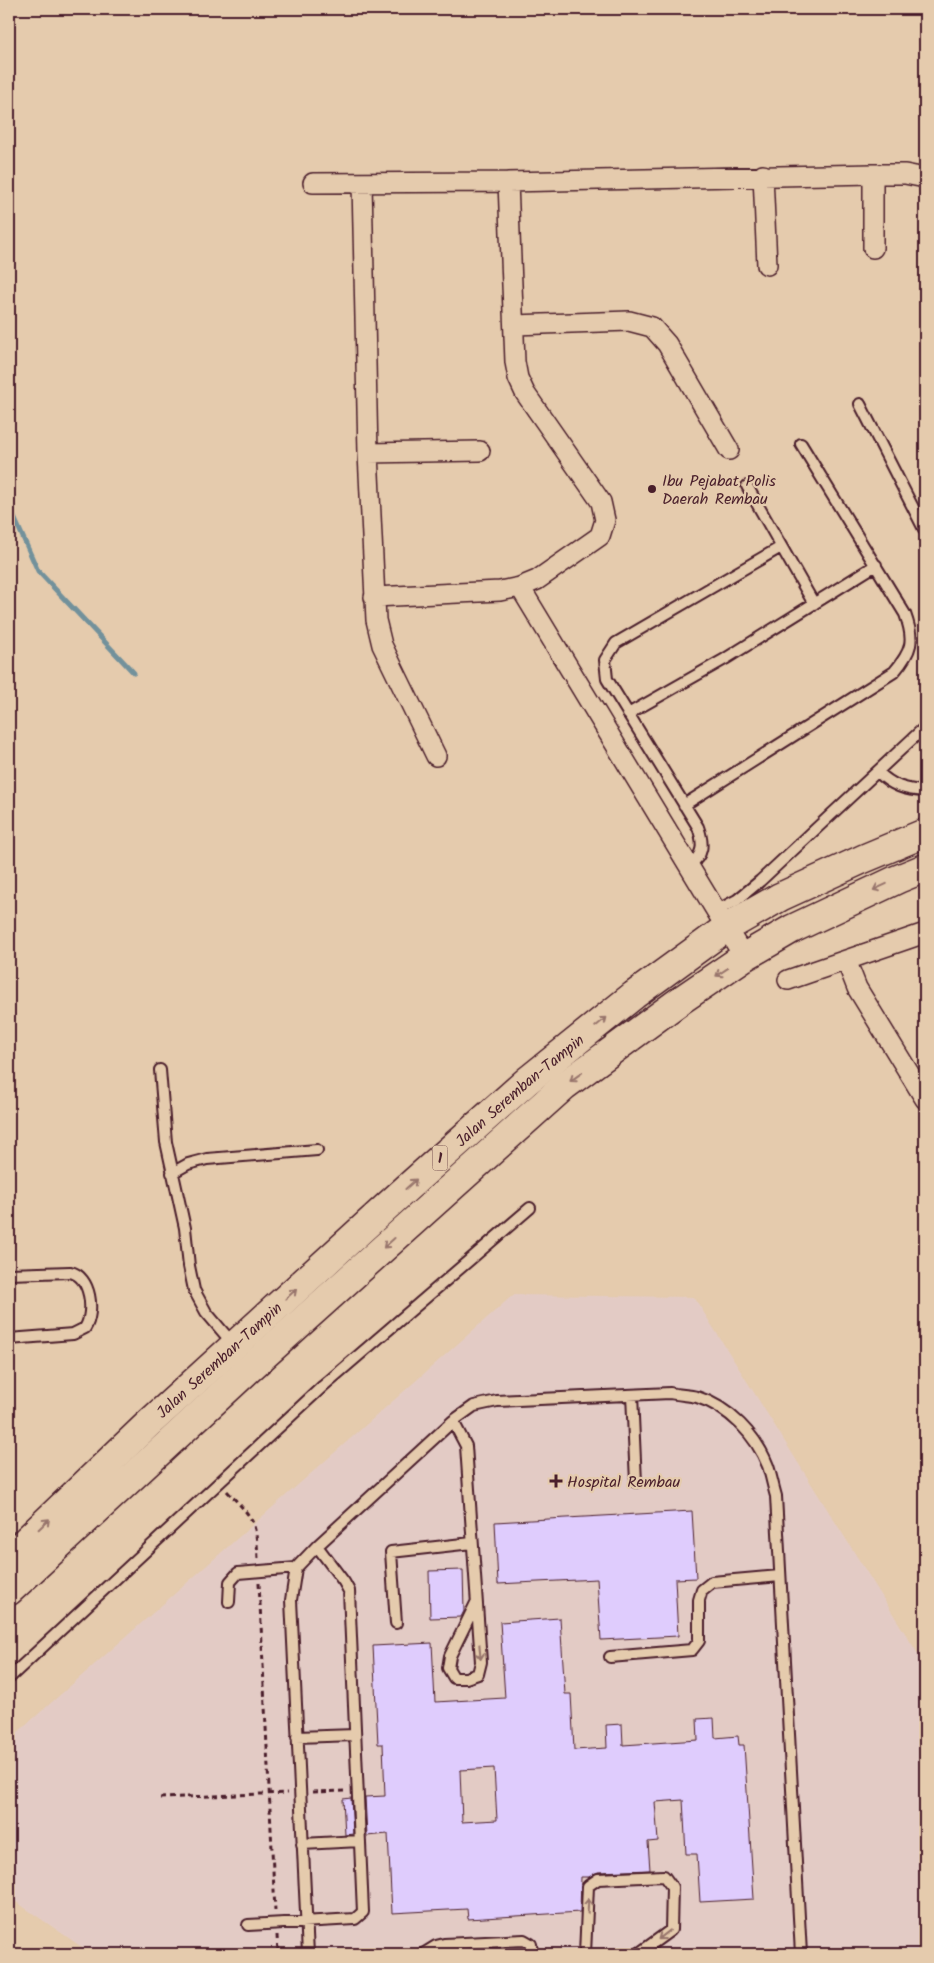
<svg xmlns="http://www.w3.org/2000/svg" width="934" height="1963" font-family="Kalam,sans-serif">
	<rect width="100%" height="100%" fill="#e5cbad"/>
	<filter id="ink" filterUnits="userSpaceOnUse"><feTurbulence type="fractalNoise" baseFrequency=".02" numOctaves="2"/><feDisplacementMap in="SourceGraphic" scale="10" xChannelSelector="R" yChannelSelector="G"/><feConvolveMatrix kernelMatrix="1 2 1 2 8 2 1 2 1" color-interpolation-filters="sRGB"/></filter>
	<g filter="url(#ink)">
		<path fill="#e3cbc5" d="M513,1295l181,2 231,368v289h-833l-83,-57v-157z"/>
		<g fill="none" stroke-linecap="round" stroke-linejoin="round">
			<path stroke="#72919b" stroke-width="5" d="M9,506l29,65 96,102"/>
		</g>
		<path fill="#dfccfd" stroke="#4a1f2b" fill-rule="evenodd" d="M692,1511l4,67 -21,1 3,57 -77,4 -4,-61 -99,5 -3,-62z
			M463,1570l1,41 -3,6 -31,1 -1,-47z
			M560,1618l5,76h6l3,56 33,-2 -1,-23 16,-1 1,21 75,-5 -1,-21 17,-1 1,20 23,-2 1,9h5l10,154 -54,3 -3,-48h-11l-3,-54 -28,2 3,39 -10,1 2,28 -52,2 -9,5h-8l-1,35 -112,7 -1,-10 -75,4 -4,-79 -21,2 -2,-39 20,-1 -2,-52h-5l-5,-98 59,-3 3,59 70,-4 -5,-76zM494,1768l3,52 -35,2 -2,-52z
			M351,1798l2,36 -8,1 -2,-36z"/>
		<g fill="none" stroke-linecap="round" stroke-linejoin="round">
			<defs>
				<path id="lane" d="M860,404l65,127
					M747,486l67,118
					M628,714l97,-55 151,-94
					M878,772c14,14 27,18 47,19
					M684,805l210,-133c18,-21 21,-31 11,-58l-104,-170
					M688,866c16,-10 16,-22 10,-39l-91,-148 -2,-19 11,-17 165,-96
					M716,911l21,-11 23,-19 165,-154
					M160,1070l6,72 19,86 4,38 5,24 12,22 28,33
					M172,1173l16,-9 19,-5 110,-9
					M9,1274l61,-2c21,4 25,40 15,56l-12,6 -64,5
					M632,1395l4,87
					M453,1421l13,25 15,216 -3,12 -12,4h-12l-6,-10 2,-12 26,-53
					M229,1602l1,-20 8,-9 58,-5
					M396,1623l-5,-71 81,-9
					M610,1657l82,-7 7,-9v-41l3,-10 10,-8 68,-6
					M9,1678l314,-292 207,-178
					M297,1737l58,-2
					M302,1844l58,-3
					M248,1925l107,-6 8,-7 -14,-321 -5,-9 -27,-36
					M308,1954l-17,-354 5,-32 21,-22 136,-125 21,-15 23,-5 173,-8c9,2 19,2 27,4 32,10 59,38 71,69 3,9 5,20 8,30l25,458
					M423,1954l13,-8 8,-2 80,-4 7,4 1,10
					M585,1954l3,-68 10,-7 66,-3 8,11 -1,43 -33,24"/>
				<path id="street" d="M873,174v74
					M763,175l4,90
					M313,183l195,-1 365,-8h32l20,4
					M362,183l6,270 8,167 6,25 54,111
					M514,325l115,-4 23,6 15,17 62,106
					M368,453l112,-2
					M520,587l224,370
					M374,597l126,-6 20,-4 17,-7 63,-44 5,-16 -4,-18 -76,-109 -7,-15 -3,-16 -7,-180
					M846,960l11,28 68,111
					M788,980l137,-47"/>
				<g id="highway">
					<path id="s1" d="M9,1557l137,-131 261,-238 120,-107 107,-86 92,-67 54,-31 83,-38 62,-26"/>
					<path d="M9,1591l241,-223 314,-282 117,-86 63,-43 48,-28 106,-50 27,-11"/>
				</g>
			</defs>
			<use href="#lane" stroke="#4a1f2b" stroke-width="14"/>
			<use href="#street" stroke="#4a1f2b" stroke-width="22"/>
			<use href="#highway" stroke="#4a1f2b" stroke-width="31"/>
			<path stroke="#4a1f2b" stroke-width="3" stroke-dasharray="5 4" stroke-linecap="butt" d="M227,1491c27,29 29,28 31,68
				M259,1583l16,328
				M313,1792l31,-1
				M160,1798l127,-5
				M277,1935l1,19"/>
			<use href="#lane" stroke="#e5cbad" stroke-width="10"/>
			<use href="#street" stroke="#e5cbad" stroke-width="19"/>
			<use href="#highway" stroke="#e5cbad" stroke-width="28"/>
		</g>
		<defs><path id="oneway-shaft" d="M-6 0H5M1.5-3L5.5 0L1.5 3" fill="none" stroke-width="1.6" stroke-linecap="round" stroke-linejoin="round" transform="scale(1.25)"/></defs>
		<g stroke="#98756c">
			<use href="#oneway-shaft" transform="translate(880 887) rotate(155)"/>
			<use href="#oneway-shaft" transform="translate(722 972) rotate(146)"/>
			<use href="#oneway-shaft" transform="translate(601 1022) rotate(-39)"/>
			<use href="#oneway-shaft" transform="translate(576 1077) rotate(144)"/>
			<use href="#oneway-shaft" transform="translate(411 1184) rotate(-42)"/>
			<use href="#oneway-shaft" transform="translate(389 1243) rotate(138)"/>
			<use href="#oneway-shaft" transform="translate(291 1294) rotate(-42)"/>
			<use href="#oneway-shaft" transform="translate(44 1524) rotate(-44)"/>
			<use href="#oneway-shaft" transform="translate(480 1652) rotate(85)"/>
			<use href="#oneway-shaft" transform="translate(588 1906) rotate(-87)"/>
			<use href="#oneway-shaft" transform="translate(664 1935) rotate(142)"/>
		</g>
	</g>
	<g fill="#4a1f2b" stroke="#e5cbad" stroke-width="2">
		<circle cx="652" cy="489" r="5"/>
		<path d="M553.5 1473.5h5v5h5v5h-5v5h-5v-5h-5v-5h5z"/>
	</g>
	<g text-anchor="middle" stroke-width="4.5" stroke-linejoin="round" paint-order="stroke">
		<rect fill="#e5cbad" stroke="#785352" stroke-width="1" x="432.5" y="1145.5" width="15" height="25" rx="4"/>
		<g font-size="15" font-weight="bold" fill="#4a1f2b">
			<text x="440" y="1163">1</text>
		</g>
		<g font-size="16" fill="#4a1f2b" stroke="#e5cbad" text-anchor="start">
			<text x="662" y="486">Ibu Pejabat Polis<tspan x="662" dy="18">Daerah Rembau</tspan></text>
			<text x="567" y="1487">Hospital Rembau</text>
		</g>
		<g font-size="16" fill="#4a1f2b" stroke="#e5cbad">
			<text dy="6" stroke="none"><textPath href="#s1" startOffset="692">Jalan Seremban-Tampin</textPath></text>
			<text dy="6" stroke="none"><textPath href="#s1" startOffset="288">Jalan Seremban-Tampin</textPath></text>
		</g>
	</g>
	<rect width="934" height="1963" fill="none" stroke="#e5cbad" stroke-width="30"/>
	<rect x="15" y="15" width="904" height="1933" fill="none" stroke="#4a1f2b" stroke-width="2" filter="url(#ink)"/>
</svg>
